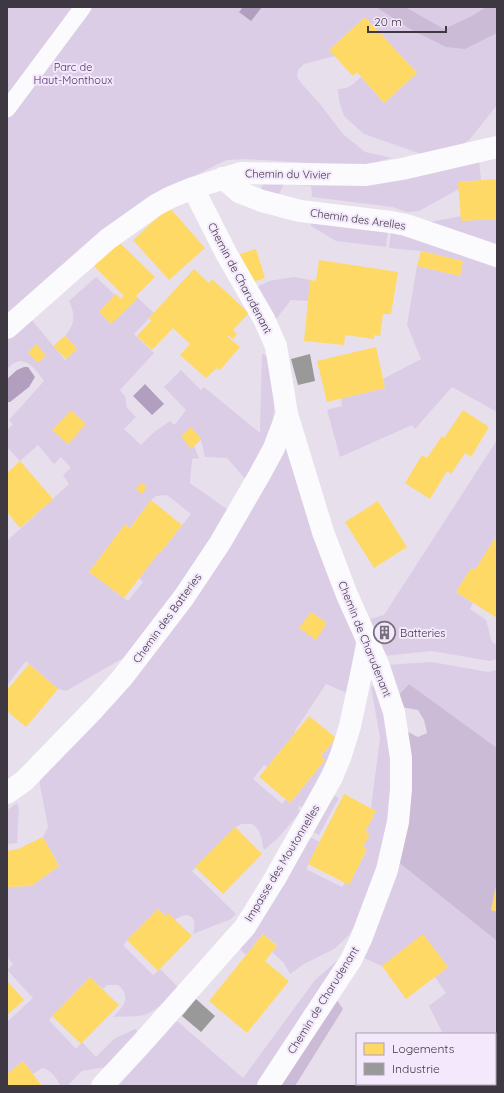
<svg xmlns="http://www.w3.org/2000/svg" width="504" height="1093" font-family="Quicksand,sans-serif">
	<rect width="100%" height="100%" fill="#e7dfec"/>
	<path fill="#dccde6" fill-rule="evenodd" d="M7,7h490v98l-27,34 -7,6 -39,10 -60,-21 -20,-18 -5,-15 -1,-12c12,0 15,-5 23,-12l23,26 33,-30 -52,-56 -36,33 6,6 -23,6 -8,2 -6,6 -1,7 5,7 18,20 23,30 22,18 27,6 -24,6h-40l-83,-5 -18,1 -9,4 -63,32 -148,121z
		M479,160l2,20 -22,2v7l-40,22 -13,1 -13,-5 -81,-10 -1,-11 -27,-2 -5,10 -19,-3 3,-7z
		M461,216v5l36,-2v32l-71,-28z
		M310,222l78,9 -2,16 -50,-6 -25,-15z
		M391,231l106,33v148l-45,-25 -37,42 -3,-4 -72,32 -13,-47 15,-4 -1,-8 44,-10 -2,-9 38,-20 -14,-34 10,-59 43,10 3,-15 -42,-10 -32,-3z
		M96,277l19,18 -16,17 12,11 27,-25 16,15 -20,21 20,19 -34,37 5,6 2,12 9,9 -12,12 17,16 12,-12 17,-12 5,4 11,-15 -22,-23 17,-17 20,20 3,-3 56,46 2,-80 7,5 4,23 1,31 -3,17 -22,54 -22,-25 -22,-1 -4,-17 -7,6 5,12 -7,1 -2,24 41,29 -101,142 -64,37 -8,-2 -32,-28 -18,23h-1v-143l62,-57 -6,-9 8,-7 -10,-11 -7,7 -16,-19 -18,16 -13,-14v-17l6,-6 -4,-4 35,-39c-7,-9 -16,-25 -30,-18 -2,1 -5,4 -7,6v-29l24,-21 34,41 12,-11 -12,-13c10,-13 11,-20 4,-35zM167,495l24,19 -30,38 -1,-1 -21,27 4,4 -15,19 -39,-29 36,-47 5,3 21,-28 5,-4z
		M294,277l16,3 -2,21 -17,-1 -18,23 -16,-36 12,-6z
		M497,440v95l-22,35 -4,-1 -15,23 17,11 -3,6 16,11 6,22 5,3v14l-7,2 -58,-10 -49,5 -16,-36 17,-5z
		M285,446l72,188 -10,59 -21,-9 -31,47v2l-28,34 -3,-2 -11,14 29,25 4,-5 4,4 35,-43 -4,-4 15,-18 1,3 -34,66 -4,-1 -1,3 3,2 -23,27 -14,12c-3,-10 -2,-20 -12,-26h-10l-7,3 -43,44 44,43 -5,5 -38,15c1,-4 2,-9 1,-13 -3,-9 -14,-6 -19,-1l-10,-4 -7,-7 -35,36 30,30 7,-6 18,18c-10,11 -19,23 -34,28 -7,2 -23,1 -31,2 11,-11 19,-20 5,-32h-11l-4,4 -13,-12 -41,43 27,29 6,-7 14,15 18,-18 21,-10 4,4 -33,34 -24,4 -13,13v2h-9c-3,-8 -9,-16 -18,-18l-9,6 -10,-13 -16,13v-52l26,-24 -26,-28 6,-6 -6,-7v-70l24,-1 28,-20 -16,-29 5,-10 -8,-42v-14z
		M432,662l56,10 9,-2v78l-88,-64 -12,13 -12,-32z
		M374,686l15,38 5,61 -14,74 -24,65 -7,11 -15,14 -30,15 -14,10 -6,-11 -12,-11 5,-7 -14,-11 -17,21 -7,-7 46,-64 25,-47 10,5 -14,27 36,18 3,-4 4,1 18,-34 -4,-3 6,-13 -4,-2 11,-21 -5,-3 9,-70 -9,-51z
		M333,795l6,3 -20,37 -6,-3z
		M17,803l2,5 -2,35 -10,1v-34z
		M397,861l100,80v145h-20l-2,-2h20v-50h-56l3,-2 -13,-26 17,-13 -11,-16 13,-10 -25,-32 -41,31 -20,-9z
		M339,959l-77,127h-144l59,-65 66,57 72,-98z"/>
	<path fill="#ccbbd7" d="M376,7h29l39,22 28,-13 14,-9h11v26l-32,16 -19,-2 -36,-18z
		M409,684l88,64v193l-100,-80 11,-129 10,5 9,-4 -3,-13 -6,-10 -17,-3 -4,-10z
		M334,996l9,13 -48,77h-14z"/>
	<path fill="#b29fbf" d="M243,7h19l-11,14 -12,-9z
		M24,367h4l7,10 -6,10 -19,15h-3v-23l10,-9z
		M145,384l19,20 -12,11 -19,-19z"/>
	<path fill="#ffd966" d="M365,17l52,56 -33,30 -27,-31 -4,4 -24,-26z
		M497,179v40l-36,2 -3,-39z
		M169,207l36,41 -36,32 -36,-40z
		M116,239l39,38 -19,19 2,2 -27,26 -12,-12 17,-18 5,5 3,-3 -32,-32z
		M256,249l9,29 -15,5 -10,-29z
		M421,251l42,10 -3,15 -43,-10z
		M319,260l79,12 -7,42h-8l-3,22 -6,-1v4l-29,-4 -1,10 -40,-4 6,-61 6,1z
		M194,269l15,14 3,-4 37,34 -16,17 4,4 -4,5 -5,-4 -1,1 13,11 -20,23 -3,-2 -11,10 -26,-23 10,-11 -17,-16 -21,22 -15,-14 14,-15 -2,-3z
		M65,336l12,13 -11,10 -13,-13z
		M36,344l10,11 -8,8 -10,-11z
		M376,347l9,41 -58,14 -10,-41z
		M71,410l15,14 -18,20 -16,-14z
		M463,410l26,17 -18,30 -6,-4 -14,21 -4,-3 -17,28 -25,-16 17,-28 5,3 15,-22 2,2z
		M191,427l10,12 -10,10 -10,-13z
		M20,461l33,38 -33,29 -13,-16v-39z
		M141,483l6,4 -5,7 -6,-5z
		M151,500l31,25 -21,27 -1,-1 -36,47 -35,-26 36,-48 5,4z
		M378,501l29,46 -33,21 -29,-46z
		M497,535v83l-41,-26 15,-24 4,2z
		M311,612l16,11 -11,17 -17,-12z
		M386,626l7,15 -10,4 -6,-15z
		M29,664l29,25 -32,38 -19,-16v-21z
		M309,716l27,22 -15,18 4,4 -35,43 -31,-26z
		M344,794l32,17 -11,21 5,2 -7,13 4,2 -18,36 -41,-21z
		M235,827l27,27 -39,40 -28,-27z
		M43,837l16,29 -28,20 -24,1v-36l11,-2z
		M496,886h1v26l-6,-2z
		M158,909l7,7 3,-3 24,23 -34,35 -31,-31z
		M263,934l14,12 -12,15 24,20 -42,52 -38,-32z
		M423,934l25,33 -42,32 -24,-33z
		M90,977l29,28 -38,39 -29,-28z
		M7,981l17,19 -17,15z
		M23,1061l10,13 9,12h-35v-12z"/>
	<path fill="#999" d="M310,354l5,27 -17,4 -7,-26z
		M196,999l19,17 -14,16 -19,-16z"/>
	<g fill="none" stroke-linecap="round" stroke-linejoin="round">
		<path stroke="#fbfafc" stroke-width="17" d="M7,109l76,-102"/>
		<path stroke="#fbfafc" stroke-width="22" d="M223,178l16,14 23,9 38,10 91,11 15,3 91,31
			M193,188l34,67 37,64 12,27 11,68 36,118 24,63 31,69 16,48 7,46v31l-3,33 -11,48 -26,69 -10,21 -83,126
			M7,328l101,-89 48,-34 15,-8 22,-9 48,-15 125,2 36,-6 95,-22
			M7,793l17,-12 70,-72 28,-31 62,-81 36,-54 40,-69 14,-26 13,-34
			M102,1086l39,-42 104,-117 29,-47 58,-103 9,-22 9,-29 18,-84"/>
	</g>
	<defs>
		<symbol id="building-ring" viewBox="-11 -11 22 22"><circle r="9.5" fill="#f4e8fc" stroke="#78727e" stroke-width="1.5"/><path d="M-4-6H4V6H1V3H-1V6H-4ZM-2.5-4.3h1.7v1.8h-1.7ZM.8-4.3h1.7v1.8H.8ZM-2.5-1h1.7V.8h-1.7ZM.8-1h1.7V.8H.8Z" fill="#78727e"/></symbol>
	</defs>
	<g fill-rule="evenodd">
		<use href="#building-ring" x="372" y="620" width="25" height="25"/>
	</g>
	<g text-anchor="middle" stroke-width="4" stroke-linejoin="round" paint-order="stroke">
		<g font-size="11" fill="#502f64" stroke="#f4e8fc">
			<text x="73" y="71">Parc de<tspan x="73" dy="13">Haut-Monthoux</tspan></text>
		</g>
		<g font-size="11" fill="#3d3842" stroke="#f4e8fc">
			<text transform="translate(288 174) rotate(1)" y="4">Chemin du Vivier</text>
			<text transform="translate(358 219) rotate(8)" y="4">Chemin des Arelles</text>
			<text transform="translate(240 278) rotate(62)" y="4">Chemin de Charudenant</text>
			<text transform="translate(167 618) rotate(-54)" y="4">Chemin des Batteries</text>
			<text transform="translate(365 639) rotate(68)" y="4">Chemin de Charudenant</text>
			<text transform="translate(282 863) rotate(-59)" y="4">Impasse des Moutonnelles</text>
			<text transform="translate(323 1000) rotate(-58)" y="4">Chemin de Charudenant</text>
		</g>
		<g font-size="11" fill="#3d3842" stroke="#f4e8fc" text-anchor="start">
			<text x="400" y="637">Batteries</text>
		</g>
	</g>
	<rect width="504" height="1093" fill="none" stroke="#3d3842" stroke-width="16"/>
	<rect x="356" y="1033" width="140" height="52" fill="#f4e8fc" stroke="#aba2b2"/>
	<rect x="364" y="1043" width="20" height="12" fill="#ffd966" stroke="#aba2b2"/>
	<text x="392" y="1053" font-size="12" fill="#3d3842">Logements</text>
	<rect x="364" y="1063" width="20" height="12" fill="#999999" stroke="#aba2b2"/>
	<text x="392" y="1073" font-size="12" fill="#3d3842">Industrie</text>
	<path d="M368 26v6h78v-6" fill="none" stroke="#3d3842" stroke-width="2"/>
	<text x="374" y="26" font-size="12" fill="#3d3842" stroke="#f4e8fc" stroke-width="3" paint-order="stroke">20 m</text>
</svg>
